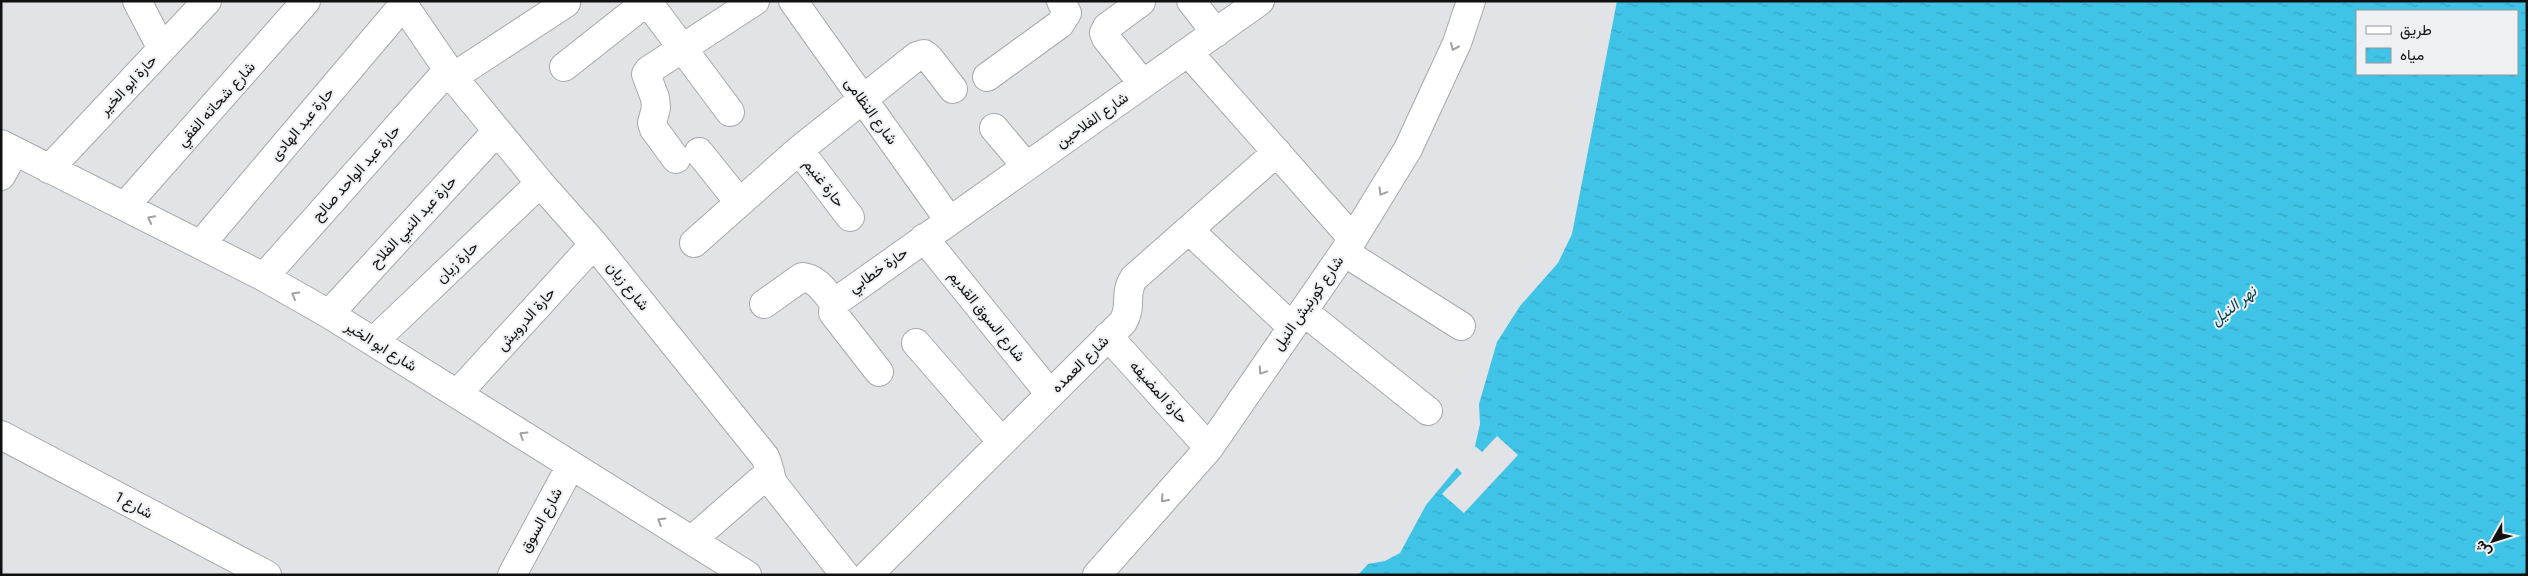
<svg xmlns="http://www.w3.org/2000/svg" width="2528" height="576" font-family="'Exo 2',Vazirmatn,sans-serif">
	<defs>
		<pattern id="water-ripples" width="26" height="14" patternUnits="userSpaceOnUse" patternTransform="scale(1.25)"><rect width="26" height="14" fill="#3fc3e7"/><path d="M2 4q2-2 4 0t4 0M15 11q2-2 4 0t4 0" fill="none" stroke="#36a6c5"/></pattern>
	</defs>
	<rect width="100%" height="100%" fill="#e2e3e7"/>
	<path fill="url(#water-ripples)" fill-rule="evenodd" d="M1617,1h910v574h-1169l10,-11 17,-3 15,-8 26,-48 49,-59 5,-22 -1,-20 18,-62 23,-36 38,-43 14,-29zM2357,11h160v63h-160z"/>
	<path fill="#e2e3e7" d="M1497,436l21,19 -54,58 -22,-19 20,-21 -6,-6 19,-21 7,6z"/>
	<g fill="none" stroke-linecap="round" stroke-linejoin="round">
		<defs>
			<path id="minor" d="M137,1l25,48
				M401,1l52,76 87,106 54,61 171,213c5,10 4,20 10,29l70,89
				M793,1l156,219
				M1191,1l25,32
				M1141,2l-34,25 -3,6 2,5 37,46
				M1188,52l165,187
				M564,67l76,-60 7,-2 6,4 77,103
				M453,77l113,-74
				M987,77l73,-53 7,-11 -6,-12
				M994,128l32,38
				M1,144l263,133 65,37 418,261
				M799,150l51,67
				M699,152l40,50
				M676,159l-22,-30 -2,-6 4,-15 -1,-10 -9,-24 3,-4 106,-69
				M49,169l158,-168
				M1,176l14,-25
				M125,206l181,-205
				M1189,230l103,97
				M924,238l126,156
				M694,243l105,-93 118,-94 7,-2 5,4 24,31
				M201,244l203,-240
				M1344,252l117,74
				M264,277l184,-207
				M764,304l38,-27c15,1 23,15 32,26
				M1303,311l125,100
				M329,314l168,-183
				M1108,336l101,112
				M374,341l166,-158
				M916,343l86,99
				M879,372l-46,-59 1,-10 426,-302
				M457,394l137,-150
				M1,435l266,140
				M692,540l78,-68
				M512,575l59,-110
				M868,575l255,-253c10,-17 0,-27 11,-44l143,-126
				M1097,575l112,-127 144,-209 55,-90 49,-106 14,-42"/>
		</defs>
		<use href="#minor" stroke="#a6a8ab" stroke-width="30"/>
		<use href="#minor" stroke="#fff" stroke-width="28"/>
	</g>
	<defs><path id="oneway-chevron" d="M-2-3.5L2.5 0L-2 3.5" fill="none" stroke-width="1.6" stroke-linecap="round" stroke-linejoin="round" transform="scale(1.25)"/></defs>
	<g stroke="#a0a0a0">
		<use href="#oneway-chevron" transform="translate(1454 47) rotate(114)"/>
		<use href="#oneway-chevron" transform="translate(1382 192) rotate(121)"/>
		<use href="#oneway-chevron" transform="translate(151 219) rotate(-153)"/>
		<use href="#oneway-chevron" transform="translate(295 295) rotate(-150)"/>
		<use href="#oneway-chevron" transform="translate(1262 371) rotate(124)"/>
		<use href="#oneway-chevron" transform="translate(523 435) rotate(-148)"/>
		<use href="#oneway-chevron" transform="translate(1164 499) rotate(132)"/>
		<use href="#oneway-chevron" transform="translate(661 521) rotate(-148)"/>
	</g>
	<g text-anchor="middle" stroke-width="4" stroke-linejoin="round" paint-order="stroke">
		<g font-size="15" fill="#111112" stroke="#eff0f4">
			<text transform="translate(128 85) rotate(-47)" y="5">حارة ابو الخير</text>
			<text transform="translate(216 104) rotate(-48)" y="5">شارع شحاته الفقي</text>
			<text transform="translate(871 111) rotate(54)" y="5">شارع النظامى</text>
			<text transform="translate(1092 120) rotate(-35)" y="5">شارع الفلاحين</text>
			<text transform="translate(302 124) rotate(-50)" y="5">حارة عبد الهادى</text>
			<text transform="translate(356 173) rotate(-48)" y="5">حارة عبد الواحد صالح</text>
			<text transform="translate(824 183) rotate(52)" y="5">حارة غنيم</text>
			<text transform="translate(413 222) rotate(-47)" y="5">حارة عبد النبي الفلاح</text>
			<text transform="translate(457 262) rotate(-44)" y="5">حارة زيان</text>
			<text transform="translate(878 270) rotate(-35)" y="5">حارة خطابي</text>
			<text transform="translate(628 286) rotate(51)" y="5">شارع زيان</text>
			<text transform="translate(1308 303) rotate(-55)" y="5">شارع كورنيش النيل</text>
			<text transform="translate(987 316) rotate(51)" y="5">شارع السوق القديم</text>
			<text transform="translate(526 319) rotate(-48)" y="5">حارة الدرويش</text>
			<text transform="translate(381 346) rotate(32)" y="5">شارع ابو الخير</text>
			<text transform="translate(1080 364) rotate(-45)" y="5">شارع العمده</text>
			<text transform="translate(1159 392) rotate(48)" y="5">حارة المضيفه</text>
			<text transform="translate(134 505) rotate(28)" y="5">شارع 1</text>
			<text transform="translate(541 520) rotate(-61)" y="5">شارع السوق</text>
		</g>
		<g font-size="16" font-style="italic" fill="#023f4e" stroke="#eff0f4">
			<text transform="translate(2233 305) rotate(-38)" y="6">نهر النيل</text>
		</g>
	</g>
	<rect width="2528" height="576" fill="none" stroke="#111112" stroke-width="5"/>
	<rect x="2356" y="10" width="162" height="65" fill="#eff0f4" stroke="#96979a"/>
	<rect x="2366" y="26" width="25" height="8" fill="#ffffff" stroke="#96979a"/>
	<text x="2400" y="35" font-size="15" fill="#111112">طريق</text>
	<rect x="2366" y="48" width="25" height="15" fill="url(#water-ripples)" stroke="#96979a"/>
	<text x="2400" y="60" font-size="15" fill="#111112">مياه</text>
	<g transform="translate(2493 541) rotate(231)" stroke="#eff0f4" stroke-width="4" paint-order="stroke">
	<path d="M0-4L9 19L0 12L-9 19Z" fill="#111112"/>
	<text y="-8" font-size="14" font-weight="bold" text-anchor="middle" fill="#111112">ش</text>
	</g>
</svg>
